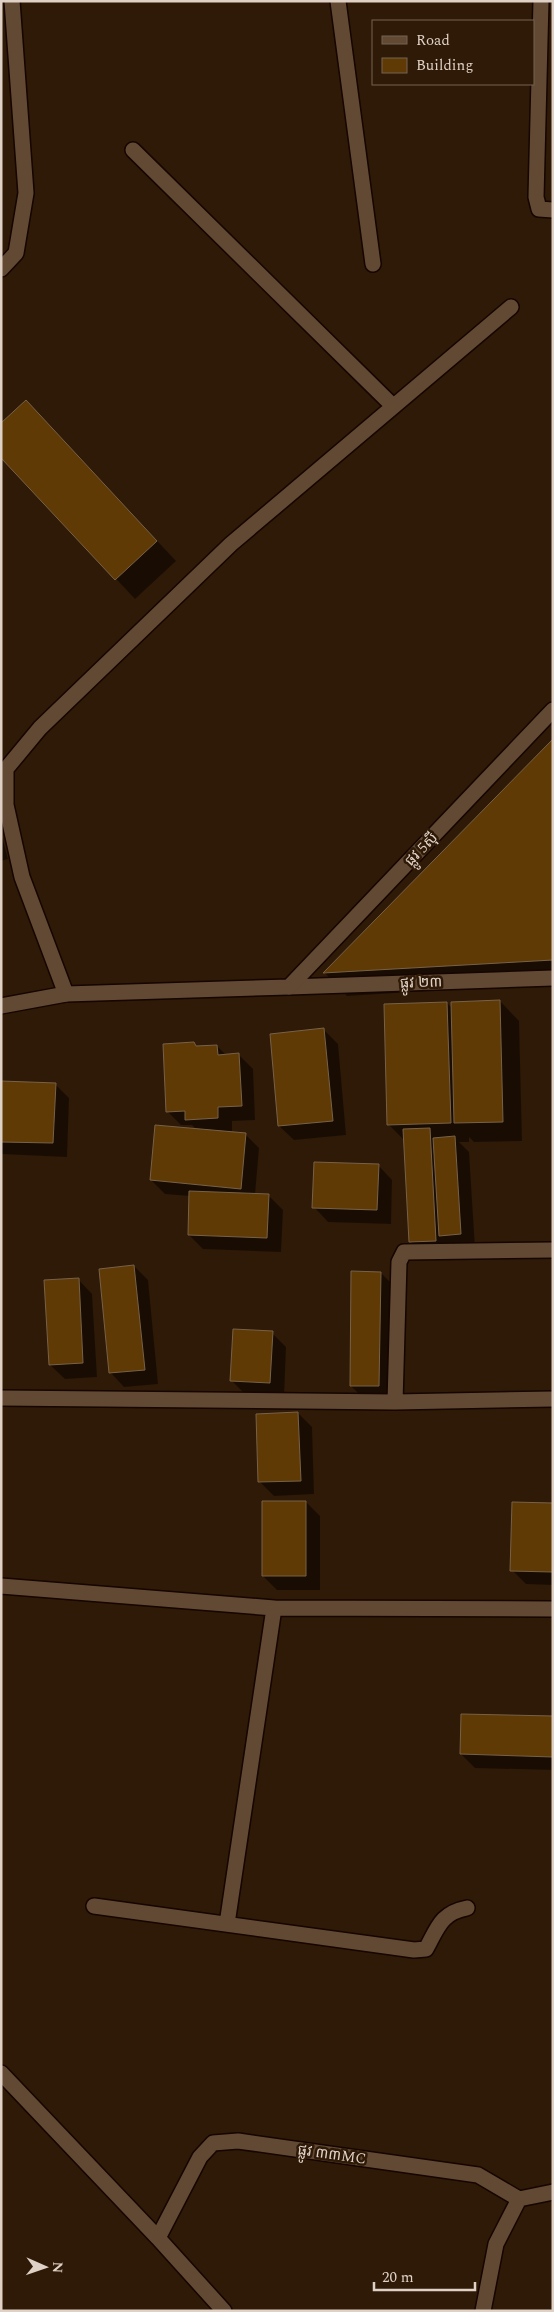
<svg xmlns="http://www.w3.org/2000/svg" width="554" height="2312" font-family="Spectral,'Noto Sans Khmer',serif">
	<rect width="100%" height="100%" fill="#2f1a07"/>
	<path fill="#0007" d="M26,401l150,160 -41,38 -134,-143z
		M553,741v242l-206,13 -22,-23z
		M1,833l7,26 -7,2z
		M500,1001l19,20 3,120 -48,1 -5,-5v5h-10l10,10 6,96 -20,1 -6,-6v11l-24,1 -15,-14 -5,-100 -16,-16 58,-122 5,5z
		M324,1030l14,14 8,91 -52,5 -15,-14z
		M194,1044l3,3 20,-1 9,9h13l14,14 2,51 -23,1v12l13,1 14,14 -4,47h13l15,15 -2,42 -78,-3 -14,-14 1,-39 -25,-2 -14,-14 46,-50 -5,-5h-11l-14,-14z
		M1,1082l54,2 14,14 -2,59 -66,-3z
		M378,1165l14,15 -1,44 -63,-2 -14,-15z
		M134,1266l14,14 10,104 -34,3 -14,-15z
		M381,1273l14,14 -2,113h-28l-14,-14z
		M78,1279l14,15 5,83 -32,2 -15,-14z
		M272,1333l14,14 -2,50 -38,-2 -14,-14z
		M298,1413l14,14 2,67 -40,2 -14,-14z
		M306,1502l14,14v74h-43l-14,-14z
		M553,1505v80l-27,-1 -14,-14z
		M553,1717v53l-78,-2 -14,-14z"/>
	<path fill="#5f3a05" stroke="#776149" d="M26,400l131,141 -42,39 -114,-122v-35z
		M553,739v221l-230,13z
		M500,1000l3,122 -49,1 -3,-121z
		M447,1002l4,121 -64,2 -3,-121z
		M324,1028l9,93 -55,5 -8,-92z
		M194,1042l2,4 21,-1 1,10 21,-2 3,53 -24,1v11l-33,2v-9l-19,1 -3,-68z
		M1,1081l55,2 -3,60 -52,-1z
		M155,1125l91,8 -5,56 -91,-9z
		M430,1128l6,113 -27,1 -6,-113z
		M455,1136l6,98 -22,2 -6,-98z
		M314,1162l65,2 -2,46 -65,-2z
		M189,1191l80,3 -2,44 -79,-3z
		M134,1265l11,105 -36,3 -10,-104z
		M351,1271l30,1 -2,114h-29z
		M79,1278l4,85 -34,2 -5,-85z
		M233,1329l40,2 -3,52 -40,-2z
		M298,1412l3,69 -43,1 -2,-68z
		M262,1501h44v75h-44z
		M512,1502l41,1v69l-43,-1z
		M461,1714l92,2v41l-93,-3z"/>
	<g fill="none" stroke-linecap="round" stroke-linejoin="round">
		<defs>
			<path id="street" d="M338,1l35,263
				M541,1l-5,196 3,12 14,1
				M133,150l260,256
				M1,269l15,-16 10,-60 -14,-192
				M289,987l264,-9
				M66,994l-44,-117 -16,-72v-36l34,-41 191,-184 280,-237
				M1,1398l394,4 158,-3
				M395,1402l4,-140 5,-10 149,-2
				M1,1586l273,22 279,1
				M94,1906l320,44 12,-1c12,-22 15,-36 41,-41
				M227,1924l47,-316
				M1,2073l157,165 66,73
				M158,2238l42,-81 13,-14 25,-2 240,34 41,24 34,-7
				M483,2311l13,-67 23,-45"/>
			<path id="secondary" d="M1,1006l65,-12 223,-7 264,-277"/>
		</defs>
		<use href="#street" stroke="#160500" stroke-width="18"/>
		<use href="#secondary" stroke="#160500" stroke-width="18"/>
		<use href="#street" stroke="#614934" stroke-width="15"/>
		<use href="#secondary" stroke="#614934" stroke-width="15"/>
	</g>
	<g text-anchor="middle" stroke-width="5" stroke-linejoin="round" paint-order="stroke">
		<g font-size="15" fill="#dfd1c5" stroke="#2f1a07">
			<text transform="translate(421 849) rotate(-46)" y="5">ផ្លូវ 5ស៊ី</text>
			<text transform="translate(421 982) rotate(-2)" y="5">ផ្លូវ ២៣</text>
			<text transform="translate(332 2154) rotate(8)" y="5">ផ្លូវ ៣៣MC</text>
		</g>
	</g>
	<rect width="554" height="2312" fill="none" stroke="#dfd1c5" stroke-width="5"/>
	<rect x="372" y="20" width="162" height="65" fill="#2f1a07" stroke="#756353"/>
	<rect x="382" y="36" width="25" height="8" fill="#614934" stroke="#756353"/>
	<text x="416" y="45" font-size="15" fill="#dfd1c5">Road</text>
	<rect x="382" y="58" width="25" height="15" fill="#5f3a05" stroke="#756353"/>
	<text x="416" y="70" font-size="15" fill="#dfd1c5">Building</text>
	<g transform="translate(45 2267) rotate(92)" stroke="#2f1a07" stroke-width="4" paint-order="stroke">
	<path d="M0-4L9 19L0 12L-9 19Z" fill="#dfd1c5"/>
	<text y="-8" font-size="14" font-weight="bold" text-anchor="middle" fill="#dfd1c5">N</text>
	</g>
	<path d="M374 2282v8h101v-8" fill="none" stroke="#dfd1c5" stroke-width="2.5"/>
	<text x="382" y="2282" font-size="15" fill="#dfd1c5" stroke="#2f1a07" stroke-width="4" paint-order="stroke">20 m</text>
</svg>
